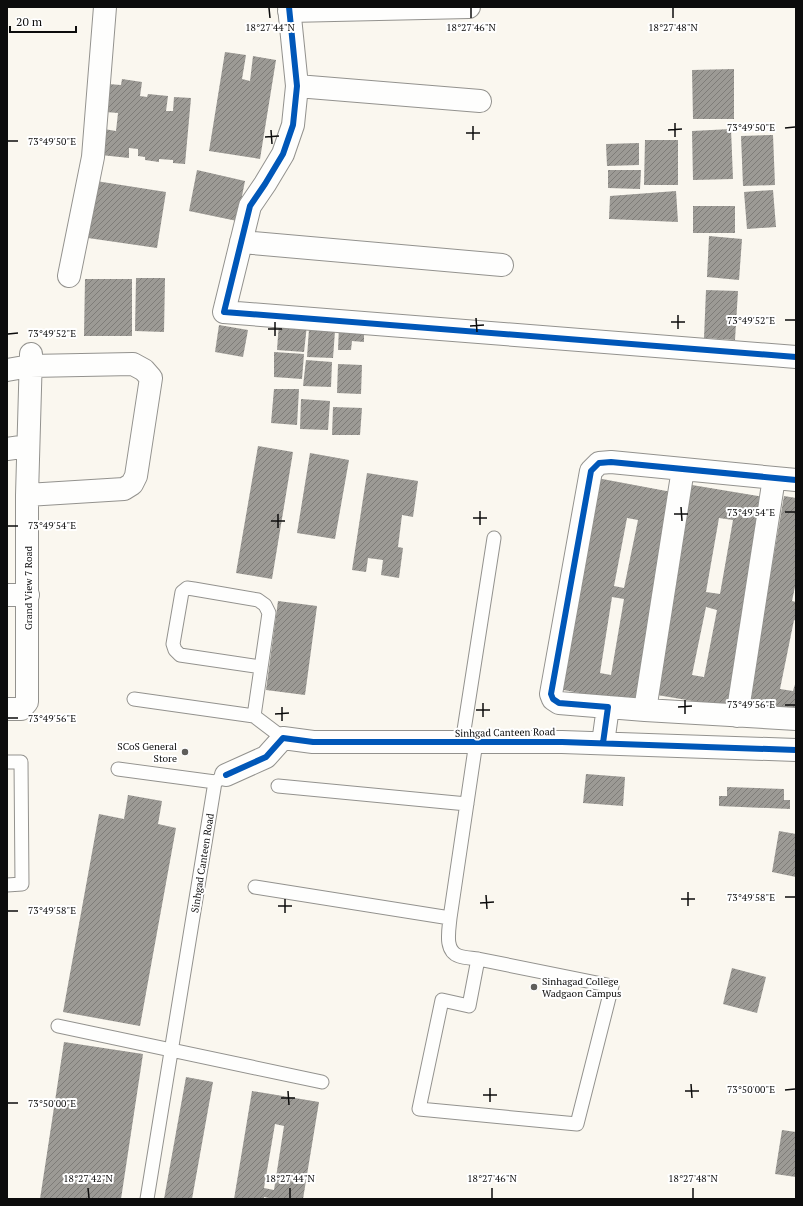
<svg xmlns="http://www.w3.org/2000/svg" width="803" height="1206" font-family="'PT Serif',serif">
	<defs>
		<pattern id="building-hatch" width="6" height="6" patternUnits="userSpaceOnUse"><rect width="6" height="6" fill="#9c9a95"/><path d="M-1 1l2-2M0 6l6-6M5 7l2-2" fill="none" stroke="#7e7c78"/></pattern>
	</defs>
	<rect width="100%" height="100%" fill="#faf7ef"/>
	<path fill="url(#building-hatch)" fill-rule="evenodd" d="M225,52l21,3 -4,24 8,2 3,-25 23,4 -16,99 -51,-8z
		M734,69v50h-41l-1,-49z
		M122,79l20,3 -2,14 7,1 1,-3 20,2 -2,15h7l1,-14 17,1 -6,66 -12,-1v-3l-14,-1v3l-14,-2v-3l-7,-1v-7l-9,-1v10l-28,-3 3,-26 12,2 2,-18 -12,-1 2,-28 13,1z
		M731,129l2,50 -40,1 -1,-49z
		M773,135l2,50 -32,1 -2,-50z
		M645,140h33v45h-34z
		M639,143v22l-32,1 -1,-22z
		M197,170l48,11 -8,40 -48,-10z
		M608,170h33l-1,19 -32,-1z
		M96,181l70,11 -9,56 -69,-10z
		M773,190l3,37 -29,2 -3,-37z
		M676,191l2,31 -69,-3 1,-23z
		M693,206h42v27h-42z
		M709,236l33,3 -3,41 -32,-3z
		M136,278h29l-1,54 -29,-1z
		M85,279h47v57h-48z
		M706,290l32,1 -3,49 -31,-2z
		M279,322l28,3 -3,27 -27,-2z
		M219,325l29,5 -5,27 -28,-5z
		M339,326l25,1v15l-12,-1 -1,9h-13z
		M309,329l26,2 -2,27 -26,-1z
		M274,352l30,2 -2,25 -28,-2z
		M306,360l26,2 -1,25 -28,-1z
		M338,364l24,1 -1,29 -24,-1z
		M274,389h25l-2,36 -26,-2z
		M301,399l29,2 -2,29 -28,-1z
		M333,407l29,1 -2,27h-28z
		M258,446l35,6 -21,127 -36,-6z
		M310,453l39,7 -14,79 -38,-6z
		M367,473l51,8 -5,36 -11,-2 -4,32 5,1 -4,30 -18,-3 2,-15 -15,-2 -2,14 -14,-2z
		M597,478l80,15 -39,211 -80,-15zM627,518l11,2 -14,68 -10,-2zM612,597l12,2 -13,76 -11,-2z
		M692,485l72,12 -35,210 -72,-12zM719,518l14,2 -13,74 -14,-2zM706,607l11,3 -13,67 -12,-2z
		M784,496l12,2v84l-4,19 4,1v19l-2,-1 -14,69 13,2 3,-10v33l-48,-8z
		M278,601l39,5 -12,89 -39,-5z
		M586,774l39,3 -2,29 -40,-3z
		M727,787l57,2v11h6v9l-71,-3v-10h8z
		M128,795l34,6 -4,23 18,4 -36,198 -77,-14 36,-198 25,5z
		M779,831l17,3v43l-24,-5z
		M732,968l34,9 -9,36 -34,-9z
		M64,1042l79,12 -22,145h-81z
		M186,1077l27,5 -21,117h-28z
		M252,1091l67,11 -16,97h-29l-10,-2v2h-30zM275,1124l9,2 -10,64 -10,-2z
		M782,1130l14,2v45l-21,-3z"/>
	<g fill="none" stroke-linecap="round" stroke-linejoin="round">
		<defs>
			<path id="service" d="M134,699l120,17 29,22
				M254,716l15,-103 -4,-8 -7,-5 -64,-11 -7,-1 -5,4 -9,52 2,6 5,5 81,12
				M476,742l-26,176c-1,12 -6,33 9,38 6,2 13,2 19,3l134,27 -35,138 -158,-15 23,-109 27,6 9,-47
				M462,743l32,-205
				M7,762h14l1,122 -15,1
				M118,769l97,13
				M278,786l189,18
				M255,887l195,31
				M58,1026l264,56
				M147,1199l68,-417 11,-7"/>
			<path id="minor" d="M289,7l8,79 -4,39 -10,29 -18,30 -15,22 -26,106 572,45
				M289,11l180,-4
				M297,86l183,15
				M241,242l261,23
				M69,276l24,-119 12,-150
				M7,370l23,-4 103,-2 11,6 7,8 -15,98 -4,8 -8,5 -97,6
				M7,449l21,-3
				M7,595h21
				M608,707l37,3 38,-241
				M7,709h14l6,-7v-207l4,-141
				M645,710l151,9
				M737,716l37,-238
				M603,743l5,-36 -49,-4 -6,-4 -2,-5 40,-223 8,-8 12,-1 185,18
				M226,775l40,-18 17,-19 30,4h249l234,8"/>
		</defs>
		<use href="#service" stroke="#93928e" stroke-width="15"/>
		<use href="#minor" stroke="#93928e" stroke-width="24"/>
		<use href="#service" stroke="#fefefd" stroke-width="13"/>
		<use href="#minor" stroke="#fefefd" stroke-width="22"/>
		<defs>
			<path id="cycleway" d="M289,7l8,79 -4,39 -10,29 -18,30 -15,22 -26,106 572,45
				M603,743l5,-36 -49,-4 -6,-4 -2,-5 40,-223 8,-8 12,-1 185,18
				M226,775l40,-18 17,-19 30,4h249l234,8"/>
		</defs>
		<use href="#cycleway" stroke="#fff" stroke-width="8"/>
		<use href="#cycleway" stroke="#0057b8" stroke-width="6"/>
	</g>
	<path fill="none" stroke="#0c0c0c" stroke-width="1.5" d="M269,8l1,10M471,8v10M673,8v10M675,123v14M473,126v14M785,128l10,-1M271,130l1,14M668,130l14,-1M466,133h14M265,137l14,-1M8,141h10M678,315v14M476,318l1,14M785,320h10M275,322v14M671,322h14M470,326l14,-1M268,329h14M8,334l10,-1M681,507l1,14M480,511v14M785,512h10M278,514v14M674,514h14M473,518h14M271,521h14M8,526h10M685,700v14M483,703v14M785,705h10M282,707v14M678,707l14,-1M476,710h14M275,714l14,-1M8,718h10M688,892v14M486,895l1,14M785,897h10M285,899v14M681,899h14M480,903l14,-1M278,906h14M8,911h10M691,1084l1,14M490,1088v14M785,1090l10,-1M288,1091l1,14M685,1091h14M483,1095h14M281,1098h14M8,1103h10M88,1188l1,10M290,1188v10M492,1188v10M693,1188v10"/>
	<g fill="#5f5e5b" stroke="#fff" stroke-width="1.5">
		<circle cx="185" cy="752" r="4"/>
		<circle cx="534" cy="987" r="4"/>
	</g>
	<g text-anchor="middle" stroke-width="4" stroke-linejoin="round" paint-order="stroke">
		<g font-size="10" fill="#0c0c0c" stroke="#fff">
			<text transform="translate(28 588) rotate(-90)" y="4">Grand View 7 Road</text>
			<text transform="translate(505 732) rotate(-1)" y="4">Sinhgad Canteen Road</text>
			<text transform="translate(202 863) rotate(-81)" y="4">Sinhgad Canteen Road</text>
		</g>
		<g font-size="10" fill="#0c0c0c" stroke="#fff" text-anchor="end">
			<text x="177" y="750">SCoS General<tspan x="177" dy="12">Store</tspan></text>
			<text x="542" y="985" text-anchor="start">Sinhagad College<tspan x="542" dy="12">Wadgaon Campus</tspan></text>
		</g>
	</g>
	<g font-size="10" text-anchor="middle" fill="#0c0c0c" stroke="#fff" stroke-width="4" stroke-linejoin="round" paint-order="stroke">
		<text x="270" y="31">18°27'44"N</text>
		<text x="471" y="31">18°27'46"N</text>
		<text x="673" y="31">18°27'48"N</text>
		<text x="751" y="131">73°49'50"E</text>
		<text x="52" y="145">73°49'50"E</text>
		<text x="751" y="324">73°49'52"E</text>
		<text x="52" y="337">73°49'52"E</text>
		<text x="751" y="516">73°49'54"E</text>
		<text x="52" y="529">73°49'54"E</text>
		<text x="751" y="708">73°49'56"E</text>
		<text x="52" y="722">73°49'56"E</text>
		<text x="751" y="901">73°49'58"E</text>
		<text x="52" y="914">73°49'58"E</text>
		<text x="751" y="1093">73°50'00"E</text>
		<text x="52" y="1107">73°50'00"E</text>
		<text x="88" y="1182">18°27'42"N</text>
		<text x="290" y="1182">18°27'44"N</text>
		<text x="492" y="1182">18°27'46"N</text>
		<text x="693" y="1182">18°27'48"N</text>
	</g>
	<rect width="803" height="1206" fill="none" stroke="#0c0c0c" stroke-width="16"/>
	<path d="M10 26v6h66v-6" fill="none" stroke="#0c0c0c" stroke-width="2"/>
	<text x="16" y="26" font-size="12" fill="#0c0c0c" stroke="#ffffff" stroke-width="3" paint-order="stroke">20 m</text>
</svg>
